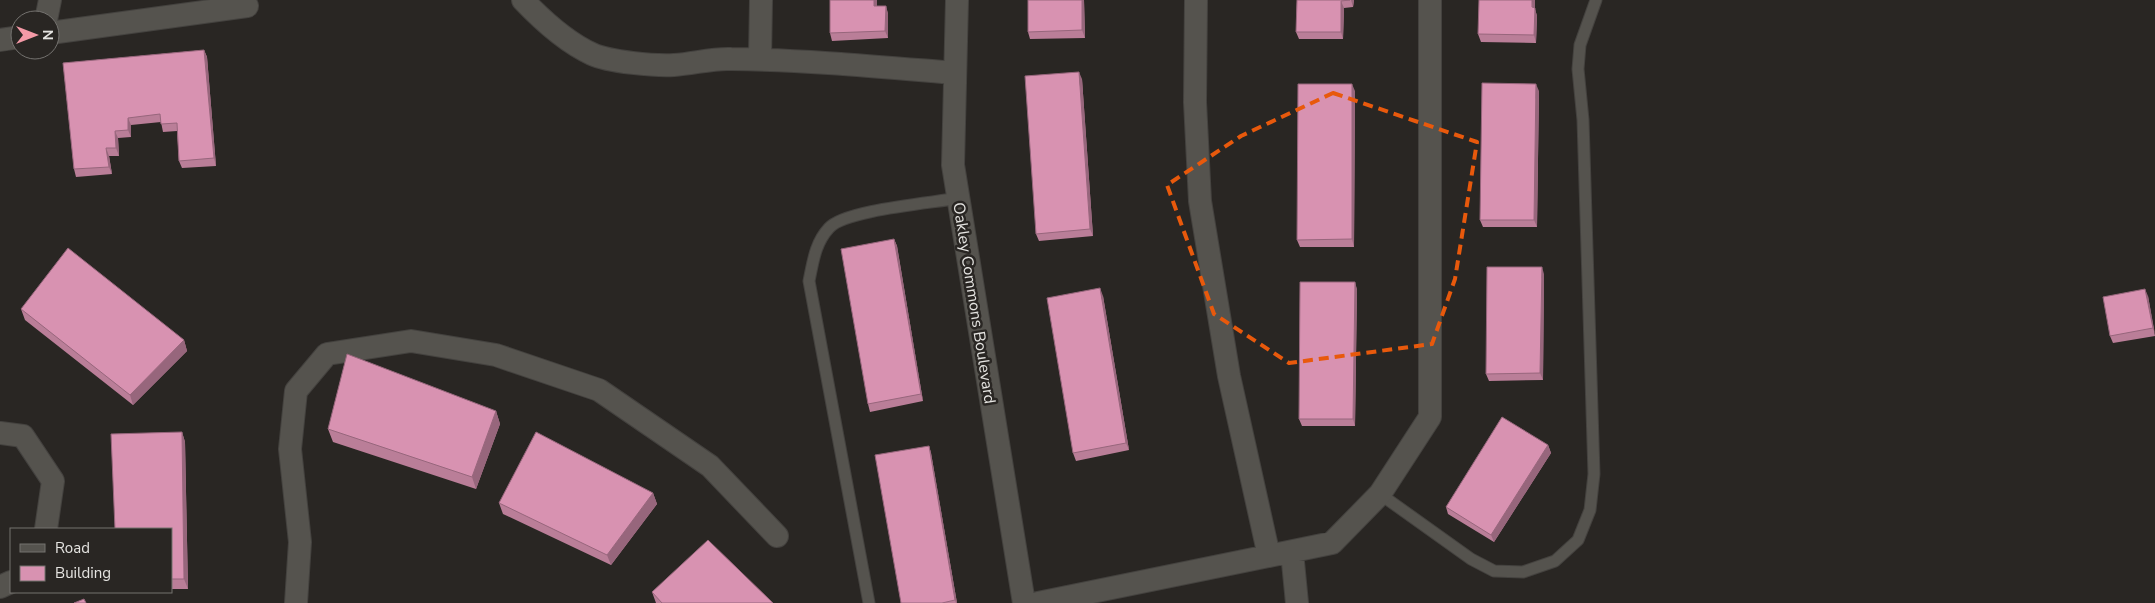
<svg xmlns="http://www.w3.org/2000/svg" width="2155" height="603" font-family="'Nunito Sans',sans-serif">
	<rect width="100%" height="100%" fill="#292623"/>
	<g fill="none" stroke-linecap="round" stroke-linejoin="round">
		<defs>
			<path id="lane" d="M1380,494l91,65 23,12 29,1 32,-11 23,-21 12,-30 4,-36 -11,-354 -5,-51 2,-24 16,-45
				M869,603l-60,-322c4,-19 6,-38 20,-53 15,-18 103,-25 130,-30"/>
			<path id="street" d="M523,0c19,20 43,42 69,54 17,8 63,12 82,11 19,-1 38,-7 57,-6 75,1 150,8 224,14
				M957,0l-4,165 71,438
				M1196,0l-1,102 5,99 29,175 40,180
				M46,20l4,-20
				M50,33l197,-27
				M0,40l20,-3
				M760,59l1,-59
				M0,433l23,3 30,45 -7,48
				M1292,552l5,51
				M0,587l11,-5
				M296,603l4,-61 -10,-93 6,-58 31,-37 84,-13 85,14 103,35 111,76 67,70
				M1038,603l294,-60 48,-49 50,-77v-417"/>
		</defs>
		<use href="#lane" stroke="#44423f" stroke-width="13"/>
		<use href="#street" stroke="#44423f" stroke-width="24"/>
		<use href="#lane" stroke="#55534e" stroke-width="11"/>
		<use href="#street" stroke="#55534e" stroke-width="22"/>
	</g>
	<path fill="#ba7e98" d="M1084,0l1,38 -55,1 -2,-7z
		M1297,0h57l-1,7 -9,1 -1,31h-44l-3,-7z
		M1535,0v9l2,7 -1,27 -55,-1 -3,-8z
		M877,6h9l2,8v24l-56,3 -2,-8z
		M204,50l3,7 9,109 -34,2 -3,-7 -2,-30 -14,1 -2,-10 -30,3v12l-13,1 1,18h-10l3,18 -36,3 -2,-8 -11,-106z
		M1082,79l11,157 -54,5 -3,-7z
		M1355,91l-1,156h-54l-3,-7z
		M1539,91l-2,136h-54l-3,-7z
		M894,239l3,7 26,155 -53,11 -2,-8z
		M1544,274l-1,106 -54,1 -3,-7z
		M1355,282l2,8 -2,136h-53l-3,-7z
		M1103,296l26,154 -53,11 -3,-8z
		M2148,296l7,40 -42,7 -3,-7z
		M21,309l163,31 3,11 -54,54 -108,-85z
		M496,411l4,13 -24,65 -143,-47 -5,-13z
		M182,432l3,10 3,147h-17v-60z
		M1548,445l3,8 -57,89 -46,-28 -2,-7z
		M929,446l2,7 26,150h-56z
		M653,493l4,11 -46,61 -108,-51 -4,-11z
		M652,592l121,11h-117z"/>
	<path fill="#97667c" d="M874,0h3v14l-3,-8z
		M1082,0h2l1,38 -3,-8z
		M1351,0h3l-1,7z
		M1532,0h3v9l2,7 -1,27 -2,-8z
		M1341,1l3,7 -1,31 -2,-7z
		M886,6l2,8v24l-3,-7z
		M204,50l3,7 9,109 -2,-8z
		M1079,72l3,7 11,157 -3,-7z
		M1352,84l3,7 -1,156 -2,-8z
		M1536,84l3,7 -2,136 -3,-7z
		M128,118l3,7v12l-3,-7z
		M115,131l3,7 1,18 -3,-8z
		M106,148l3,8 3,18 -3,-7z
		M894,239l3,7 26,155 -2,-7z
		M1542,267l2,7 -1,106 -3,-7z
		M1355,282l2,8 -2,136 -2,-7z
		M1100,288l3,8 26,154 -3,-7z
		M2145,289l3,7 7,38 -2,-6z
		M184,340l3,11 -54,54 -3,-10z
		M496,411l4,13 -24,65 -4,-12z
		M182,432l3,10 3,147 -4,-10z
		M1548,445l3,8 -57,89 -3,-7z
		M929,446l2,7 26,150h-1l-1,-3z
		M653,493l4,11 -46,61 -4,-10z"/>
	<path fill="#d892b1" stroke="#97667c" d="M830,0h44v6h12l-1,25 -55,2z
		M1028,0h54v30l-54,2z
		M1297,0h53l-9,1v31h-45z
		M1479,0h53v7l3,1 -1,27 -56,-1z
		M204,50l10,108 -35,3 -2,-38 -16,1 -1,-10 -32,4v12l-13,1 1,17h-10l3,19 -35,2 -11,-106z
		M1079,72l11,157 -54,5 -11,-158z
		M1482,83l54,1 -2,136h-54z
		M1298,84h54v155l-55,1z
		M894,239l27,155 -53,10 -27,-155z
		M68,248l116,92 -54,55 -109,-86z
		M1487,267h55l-2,106 -54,1z
		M1300,282h55l-2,137h-54z
		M1100,288l26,155 -53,10 -26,-155z
		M2145,289l8,39 -43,8 -7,-39z
		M347,354l149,57 -24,66 -144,-48z
		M1502,417l46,28 -57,90 -45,-28z
		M182,432l2,147h-13v-50h-56l-4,-95z
		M536,432l117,61 -46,62 -108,-52z
		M929,446l26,154 -13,3h-41l-26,-148z
		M708,540l65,63h-111l-10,-11z
		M84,599l2,4h-12z"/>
	<path fill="none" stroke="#e8590c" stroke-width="4" stroke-dasharray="10 6" stroke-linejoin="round" d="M1333,93l144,49 -22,137 -23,65 -143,19 -75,-49 -47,-129 74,-49z"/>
	<g text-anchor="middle" stroke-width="5" stroke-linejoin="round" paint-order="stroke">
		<g font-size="16" fill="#e5e4e1" stroke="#292623">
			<text transform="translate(975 303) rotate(81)" y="6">Oakley Commons Boulevard</text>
		</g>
	</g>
	<rect x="10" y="528" width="162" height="65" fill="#292623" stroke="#74726f"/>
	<rect x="20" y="544" width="25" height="8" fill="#55534e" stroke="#74726f"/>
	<text x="55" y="553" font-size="15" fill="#e5e4e1">Road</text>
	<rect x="20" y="566" width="25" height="15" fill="#d892b1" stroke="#74726f"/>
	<text x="55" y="578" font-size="15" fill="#e5e4e1">Building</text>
	<g transform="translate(35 35) rotate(90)"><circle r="24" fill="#292623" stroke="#74726f"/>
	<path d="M0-4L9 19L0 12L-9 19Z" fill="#f49aa7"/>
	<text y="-8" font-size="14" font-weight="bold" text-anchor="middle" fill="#e5e4e1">N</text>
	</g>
</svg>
